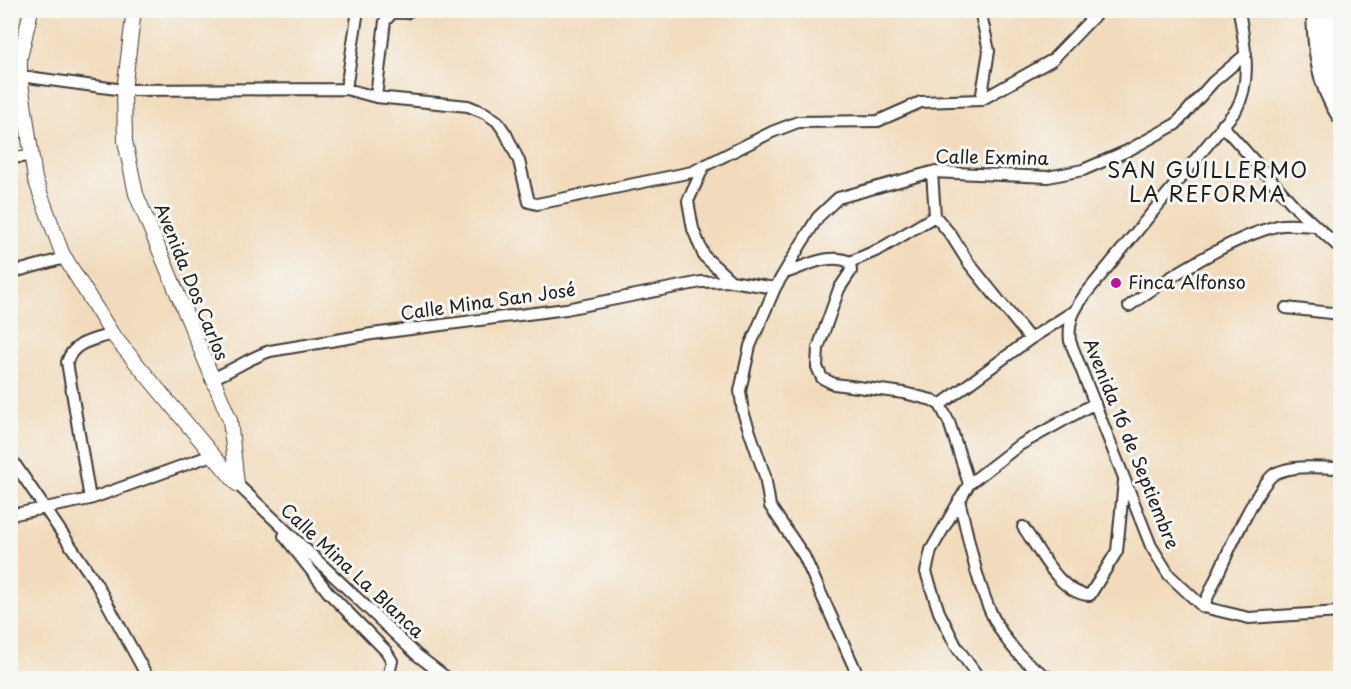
<svg xmlns="http://www.w3.org/2000/svg" width="1351" height="689" font-family="'Playpen Sans',sans-serif">
	<rect width="100%" height="100%" fill="#f6f6f2"/>
	<filter id="ink" filterUnits="userSpaceOnUse"><feTurbulence type="fractalNoise" baseFrequency=".0167" numOctaves="2"/><feDisplacementMap in="SourceGraphic" scale="12" xChannelSelector="R" yChannelSelector="G"/><feConvolveMatrix kernelMatrix="1 2 1 2 8 2 1 2 1" color-interpolation-filters="sRGB"/></filter>
	<filter id="wash" filterUnits="userSpaceOnUse"><feTurbulence type="fractalNoise" baseFrequency=".008" numOctaves="4" result="noise"/><feDisplacementMap in="SourceGraphic" scale="24" xChannelSelector="R" yChannelSelector="G"/><feGaussianBlur stdDeviation="1.35" result="paint"/><feColorMatrix in="noise" values="0 0 0 0 0 0 0 0 0 0 0 0 0 0 0 0 0 1.4 0 .05"/><feComposite in="paint" operator="in"/></filter>
	<g filter="url(#wash)">
		<rect width="100%" height="100%" fill="#f2dbbc"/>
	</g>
	<g filter="url(#ink)">
		<g fill="none" stroke-linecap="round" stroke-linejoin="round">
			<defs>
				<path id="minor" d="M980,10l9,41 -8,49
					M393,12l13,1 5,-3
					M20,76l104,14 222,-1 30,8 92,9 17,7 12,8 9,13 13,27 10,41 8,2 155,-32 80,-40 26,-10 80,-1 43,-19 60,-2 71,-40 48,-50
					M346,89l12,-79
					M376,97l9,-76 8,-9
					M10,108h15
					M1222,125l75,84 43,39
					M10,158l21,-2
					M704,166l-16,35 5,28 11,27 27,25
					M932,172l3,44 16,19 17,27 62,77
					M850,262l30,-13 55,-33
					M10,273l55,-15
					M785,273c19,-6 45,-21 65,-11l1,9 -12,18 -21,59 -1,19 5,11 12,6 70,9 28,7 8,5 9,17 20,62
					M1129,306c37,-28 104,-69 148,-80 12,-3 26,0 38,0
					M1286,308l54,6
					M211,379c21,-8 38,-21 59,-28l102,-17 194,-25 135,-27 30,-1 44,7
					M940,405l90,-66 41,-26
					M10,457l86,126 52,95
					M237,484l180,171 30,23
					M90,499l-23,-137c6,-20 26,-22 45,-28
					M959,500c17,66 24,142 91,178
					M10,515l80,-16 122,-44
					M1023,527c16,22 37,68 67,68l27,-44 7,-70
					M284,536l44,56 58,59 6,10 -4,17
					M1203,607l-34,-32 -18,-29 -81,-205c-2,-20 3,-29 14,-45l152,-186c17,-30 8,-67 3,-100
					M1203,607c12,-25 53,-124 73,-134 20,-9 44,-5 64,-5
					M1203,607l46,11 91,-6
					M859,678l-55,-122 -34,-50 -5,-30 -22,-64 -3,-21 10,-45 25,-58 25,-42 18,-29 20,-19 94,-26 116,5 35,-7 44,-19 49,-27 37,-42 33,-28
					M979,678l-23,-32 -17,-34 -13,-40 5,-22 38,-66 49,-38 77,-43"/>
				<path id="tertiary" d="M31,10l-11,48v18l15,103 27,74 50,81 125,150
					M134,10l-10,80 1,51 11,53 94,226 7,64"/>
				<path id="primary" d="M1315,10c1,38 4,73 25,105
					M1330,10l3,48 7,28"/>
			</defs>
			<use href="#minor" stroke="#3c3934" stroke-width="14"/>
			<use href="#tertiary" stroke="#3c3934" stroke-width="16"/>
			<use href="#primary" stroke="#3c3934" stroke-width="20"/>
			<use href="#minor" stroke="#fff" stroke-width="10"/>
			<use href="#tertiary" stroke="#fff" stroke-width="14"/>
			<use href="#primary" stroke="#fff" stroke-width="16"/>
		</g>
	</g>
	<circle fill="#b5179e" stroke="#f6f6f2" stroke-width="2" cx="1116" cy="283" r="6"/>
	<g text-anchor="middle" stroke-width="6" stroke-linejoin="round" paint-order="stroke">
		<g font-size="18" fill="#1c1c1c" stroke="#f6f6f2">
			<text transform="translate(992 158) rotate(1)" y="6">Calle Exmina</text>
			<text transform="translate(191 282) rotate(68)" y="6">Avenida Dos Carlos</text>
			<text transform="translate(488 302) rotate(-8)" y="6">Calle Mina San José</text>
			<text transform="translate(1131 444) rotate(68)" y="6">Avenida 16 de Septiembre</text>
			<text transform="translate(352 571) rotate(43)" y="6">Calle Mina La Blanca</text>
		</g>
		<g font-size="18" fill="#1c1c1c" stroke="#f6f6f2" text-anchor="start">
			<text x="1128" y="289">Finca Alfonso</text>
		</g>
		<g font-size="21" letter-spacing="1.5" fill="#1c1c1c" stroke="#f6f6f2">
			<text x="1208" y="178">SAN GUILLERMO<tspan x="1208" dy="24">LA REFORMA</tspan></text>
		</g>
	</g>
	<rect width="1351" height="689" fill="none" stroke="#f6f6f2" stroke-width="36"/>
</svg>
